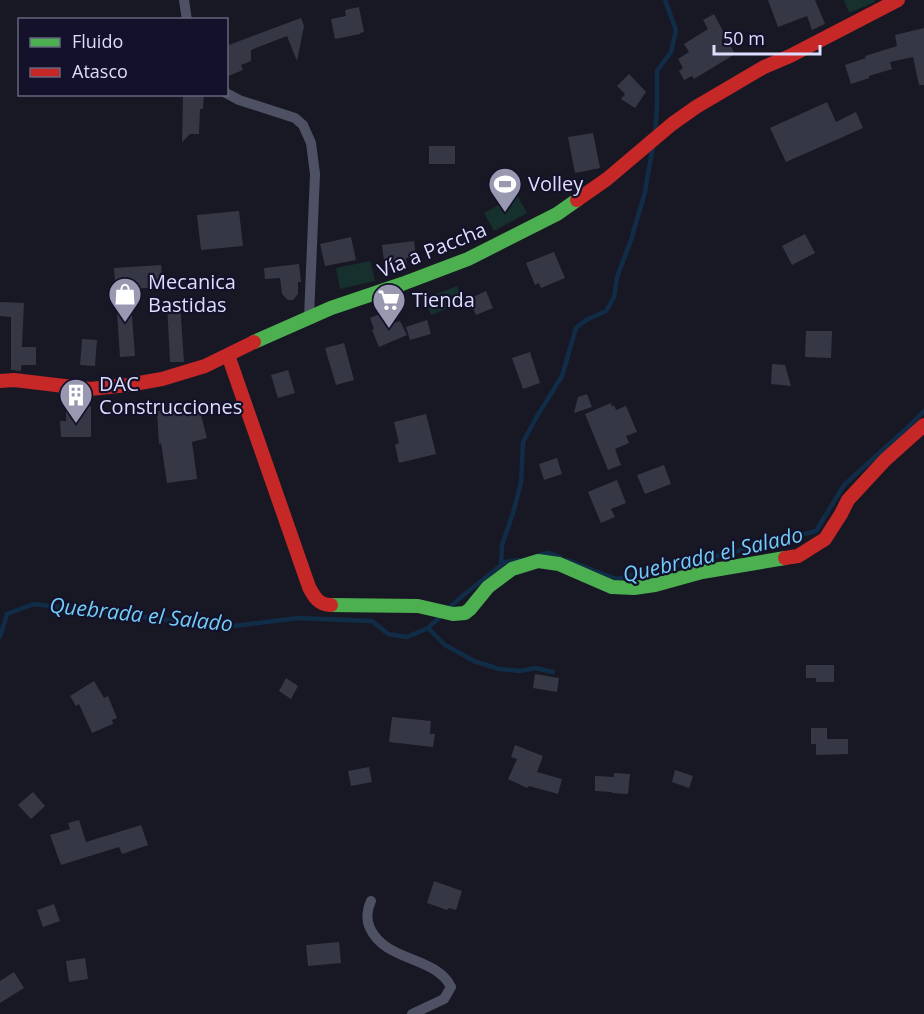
<svg xmlns="http://www.w3.org/2000/svg" width="924" height="1014" font-family="'Open Sans',sans-serif">
	<rect width="100%" height="100%" fill="#181824"/>
	<path fill="#16302d" d="M844,0h30l1,2 -26,11z
		M517,195l10,18 -33,18 -10,-18z
		M370,261l5,20 -35,8 -4,-21z
		M457,286l6,16 -32,13 -7,-16z"/>
	<g fill="none" stroke-linecap="round" stroke-linejoin="round">
		<path stroke="#112c47" stroke-width="4.5" d="M655,134l2,-27v-36l14,-19 5,-22 -11,-30
			M539,555l10,-2 11,4
			M567,560l49,19 106,-24 94,-24 28,-46 62,-56 18,-18
			M501,565l1,-20 11,-32 8,-30 2,-41 13,-24 26,-42 14,-48 10,-8 20,-9 8,-14 3,-20 14,-37 14,-48 8,-47
			M448,609l12,-11 45,-36 14,-2
			M428,628l17,17 29,16 25,8 21,2 15,-3 18,4
			M0,637l7,-23 27,-10 191,23 73,-9 74,3 16,13 19,3 21,-9 14,-13"/>
	</g>
	<path fill="#363745" d="M768,0h47l10,24 -13,6 -5,-14 -29,11z
		M359,7l5,25 -4,1v1l-25,5 -4,-20 15,-3 -1,-6z
		M714,14l21,40 -41,25 -2,-3 -8,4 -5,-9 4,-3 -5,-9 11,-7 -5,-8 24,-15 -5,-9z
		M301,18l3,8 -7,35 -10,-25 -36,14v11l-10,4 2,5 -17,7v-31z
		M924,28v57h-5l-6,-28 -23,5 2,7 -23,7v2l-18,6 -6,-19 21,-7 -1,-2 32,-10 -2,-11z
		M629,74l17,18 -11,16 -14,-9 4,-5 -8,-8z
		M183,94h21l-1,15h-3l-1,25h-9l-8,8z
		M827,102l9,20 20,-10 7,16 -77,34 -16,-34z
		M593,133l7,35 -25,5 -7,-36z
		M429,146h26v18h-26z
		M239,211l4,35 -42,4 -4,-35z
		M805,234l10,19 -23,12 -10,-19z
		M351,237l5,23 -31,6 -5,-22z
		M414,241l2,16 -10,1 1,8 -22,3 -3,-24z
		M554,252l11,26 -24,10 -2,-5 -4,2 -9,-22z
		M299,264l2,18h-3v12l-5,6h-5l-6,-6 -2,-16 -15,1 -1,-11z
		M161,265l2,22 -33,2 5,67 -15,1 -6,-89z
		M486,291l7,17 -17,7 -7,-16z
		M0,302l24,1 -2,44h14v18h-13l-2,1v5l-10,-1v-53l-11,-1z
		M167,303h13l4,59h-14z
		M389,310l5,13 6,-2 7,14 -28,12 -7,-17 2,-1 -4,-11z
		M427,320l4,14 -21,6 -4,-13z
		M806,331h26l-1,27 -26,-1z
		M82,339l15,1 -2,26 -15,-1z
		M344,343l10,37 -18,5 -11,-37z
		M530,352l10,31 -17,6 -11,-31z
		M772,364l13,1 6,21 -20,-2z
		M288,370l7,23 -17,5 -7,-23z
		M587,394l5,13 -18,6 4,-16z
		M611,403l1,4 2,-2 2,5 10,-4 11,26 -11,4 3,7 -14,6 6,16 -13,5 -23,-56z
		M66,406h25v31h-30l-1,-16h6z
		M199,408l8,30 -15,4 5,37 -30,4 -6,-40 -2,1 -2,-33 25,-2v4z
		M426,414l10,40 -37,9 -4,-18 4,-2 -5,-21z
		M557,458l5,16 -18,6 -5,-16z
		M664,465l7,19 -26,10 -8,-19z
		M617,480l9,23 -15,6 4,8 -14,6 -13,-31z
		M806,665h28v17h-18v-4h-10z
		M535,674l24,4 -2,14 -24,-4z
		M286,678l12,8 -7,13 -12,-8z
		M94,681l10,17 4,-2 9,22 -5,2 1,4 -21,9 -13,-29 -3,2 -6,-10z
		M392,717l39,4 -1,13h5l-2,13 -44,-5z
		M811,728h16v11h21v15l-32,1v-11h-5z
		M515,745l28,11 -6,16 25,7 -4,15 -29,-8 -2,2 -19,-9 9,-20 -6,-2z
		M369,767l3,15 -21,4 -3,-15z
		M675,770l18,6 -4,12 -17,-6z
		M614,773l16,1 -2,20 -16,-1v-1l-17,-1v-15l19,1z
		M33,792l12,14 -14,13 -13,-14z
		M79,820l7,22 55,-17 7,20 -26,9 -3,-7 -58,18 -11,-30 20,-6 -2,-6z
		M434,881l28,10 -6,19 -7,-2 -2,2 -20,-7z
		M54,904l6,17 -17,6 -6,-17z
		M339,942l2,21 -33,3 -2,-21z
		M85,958l3,21 -19,3 -3,-21z
		M14,972l10,16 -24,15v-22z"/>
	<g fill="none" stroke-linecap="round" stroke-linejoin="round">
		<path stroke="#4e5064" stroke-width="10" d="M184,0l3,20
			M226,93l13,7 56,18 8,7 8,18 4,31 -6,143
			M371,901c-4,8 -5,19 -1,27 15,34 66,28 81,59l-7,12 -32,15"/>
		<path stroke="#4caf50" stroke-width="14" d="M254,342l77,-34 71,-24 66,-25 89,-45 20,-14
			M331,605l87,1 35,8 12,-1 5,-4 18,-22 24,-18 26,-8 21,3 53,23 22,1 21,-3 47,-13 83,-14"/>
		<path stroke="#c62828" stroke-width="14" d="M577,200l30,-21 65,-55 24,-17 68,-40 26,-11 108,-56
			M228,355l81,232c5,10 10,18 22,18
			M0,381l14,-1 76,9 38,-4 34,-6 43,-13 49,-24
			M785,558l13,-2 27,-17 16,-25 7,-14 37,-40 39,-35"/>
	</g>
	<defs>
		<symbol id="stadium-pin" viewBox="-11 -11 22 30"><path d="M0 17L-7.5 6A9.5 9.5 0 1 1 7.5 6Z" fill="#9899b1" stroke="#13122a"/><path d="M0-5a6.5 5 0 1 0 0 10a6.5 5 0 1 0 0-10ZM-3.5-1.8h7v3.6h-7Z" fill="#fff"/></symbol>
		<symbol id="shop-pin" viewBox="-11 -11 22 30"><path d="M0 17L-7.5 6A9.5 9.5 0 1 1 7.5 6Z" fill="#9899b1" stroke="#13122a"/><path d="M-5-2.5h2.3a2.7 3.5 0 0 1 5.4 0H5L5.5 6h-11ZM-1.5-2.5h3a1.5 2.3 0 0 0-3 0Z" fill="#fff"/></symbol>
		<symbol id="supermarket-pin" viewBox="-11 -11 22 30"><path d="M0 17L-7.5 6A9.5 9.5 0 1 1 7.5 6Z" fill="#9899b1" stroke="#13122a"/><path d="M-6-5.5h2.5l.6 2H6L4.5 2H-2.5L-4.4-4H-6ZM-1.5 3.2a1.3 1.3 0 1 0 .1 0ZM3 3.2a1.3 1.3 0 1 0 .1 0Z" fill="#fff"/></symbol>
		<symbol id="building-pin" viewBox="-11 -11 22 30"><path d="M0 17L-7.5 6A9.5 9.5 0 1 1 7.5 6Z" fill="#9899b1" stroke="#13122a"/><path d="M-4-6H4V6H1V3H-1V6H-4ZM-2.5-4.3h1.7v1.8h-1.7ZM.8-4.3h1.7v1.8H.8ZM-2.5-1h1.7V.8h-1.7ZM.8-1h1.7V.8H.8Z" fill="#fff"/></symbol>
	</defs>
	<g fill-rule="evenodd">
		<use href="#stadium-pin" x="486" y="165" width="38" height="52"/>
		<use href="#shop-pin" x="106" y="275" width="38" height="52"/>
		<use href="#supermarket-pin" x="370" y="281" width="38" height="52"/>
		<use href="#building-pin" x="57" y="376" width="38" height="52"/>
	</g>
	<g text-anchor="middle" stroke-width="4.5" stroke-linejoin="round" paint-order="stroke">
		<g font-size="20" fill="#dddefd" stroke="#13122a" text-anchor="start">
			<text x="528" y="191">Volley</text>
			<text x="148" y="289">Mecanica<tspan x="148" dy="23">Bastidas</tspan></text>
			<text x="412" y="307">Tienda</text>
			<text x="99" y="391">DAC<tspan x="99" dy="23">Construcciones</tspan></text>
		</g>
		<g font-size="20" fill="#dddefd" stroke="#13122a">
			<text transform="translate(432 250) rotate(-22)" y="7">Vía a Paccha</text>
		</g>
		<g font-size="21" font-style="italic" fill="#71cdf8" stroke="#13122a">
			<text transform="translate(713 555) rotate(-13)" y="7">Quebrada el Salado</text>
			<text transform="translate(141 615) rotate(6)" y="7">Quebrada el Salado</text>
		</g>
	</g>
	<rect x="18" y="18" width="210" height="78" fill="#13122a" stroke="#64647e" stroke-width="1.5"/>
	<rect x="30" y="38" width="30" height="9" fill="#4caf50" stroke="#64647e" stroke-width="1.5"/>
	<text x="72" y="48" font-size="18" fill="#dddefd">Fluido</text>
	<rect x="30" y="68" width="30" height="9" fill="#c62828" stroke="#64647e" stroke-width="1.5"/>
	<text x="72" y="78" font-size="18" fill="#dddefd">Atasco</text>
	<path d="M714 45v9h106v-9" fill="none" stroke="#dddefd" stroke-width="3"/>
	<text x="723" y="45" font-size="18" fill="#dddefd" stroke="#13122a" stroke-width="4.5" paint-order="stroke">50 m</text>
</svg>
